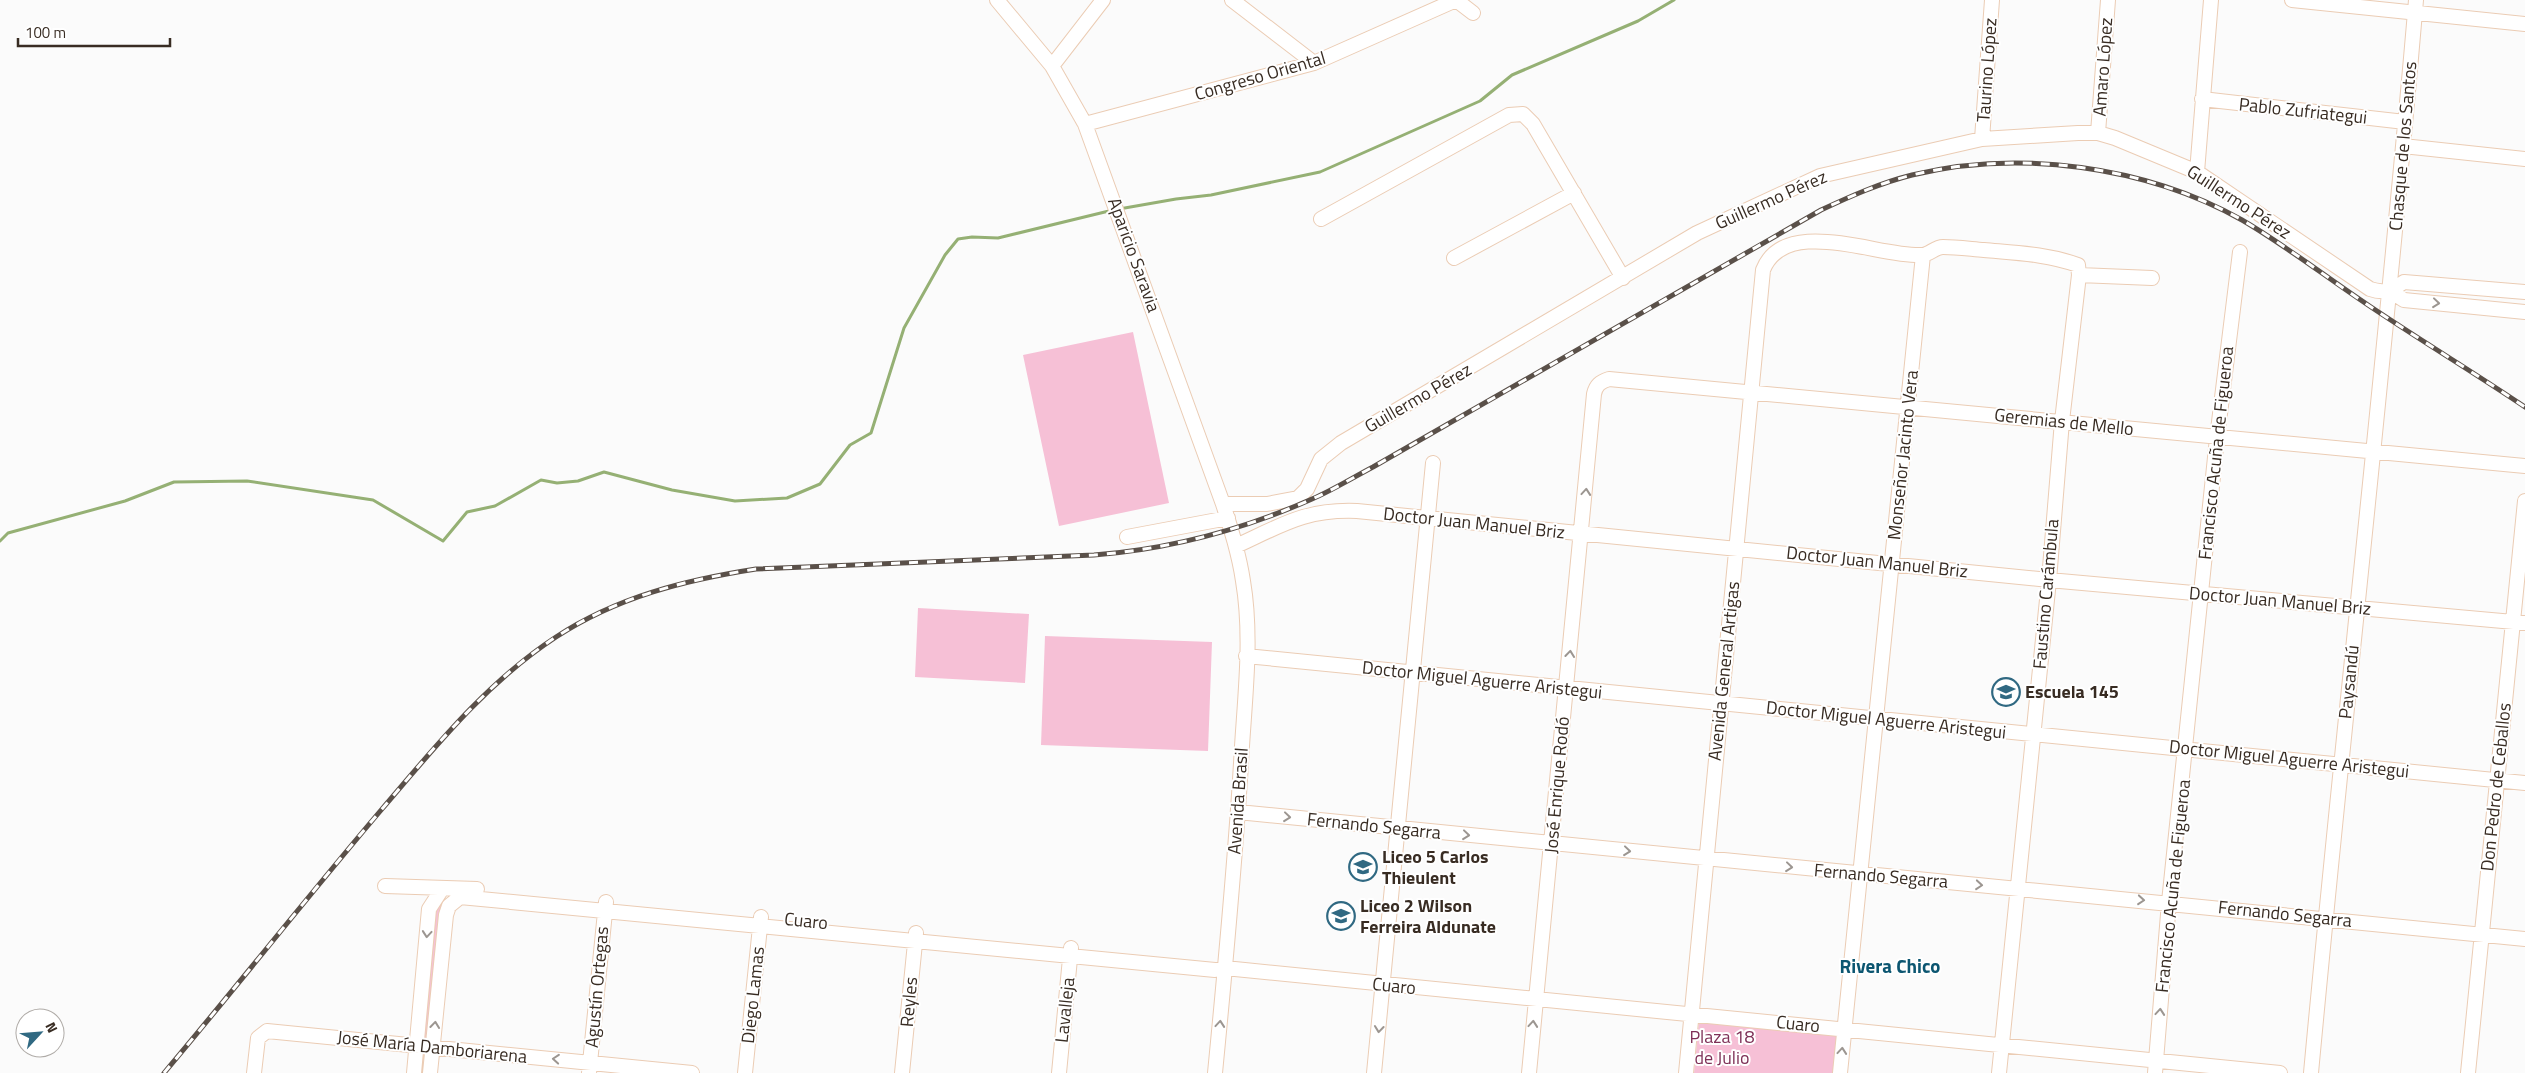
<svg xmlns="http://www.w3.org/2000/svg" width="2525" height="1073" font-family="'Titillium Web',sans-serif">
	<rect width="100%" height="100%" fill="#fbfbfb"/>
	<path fill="#f6c0d6" d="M1133,332l36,171 -110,23 -36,-171z
		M918,608l111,6 -4,69 -110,-6z
		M1045,636l167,6 -4,109 -167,-6z
		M443,900l2,3 -16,137 -7,1 11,-126z
		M1699,1020l141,15 -4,38h-142z"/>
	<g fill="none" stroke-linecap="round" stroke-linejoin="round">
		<path stroke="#95b074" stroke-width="3" d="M1119,209l57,-10 35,-4 109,-23 160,-71 32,-26 126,-54 36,-21
			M0,541l8,-8 117,-32 49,-19 73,-1 126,19 70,41 24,-29 28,-6 46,-26 16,3 21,-2 26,-9 68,18 63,11 52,-3 33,-14 30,-39 21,-12 33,-105 41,-73 13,-16 14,-2 26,1 115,-28"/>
		<defs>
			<path id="minor" d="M997,0l55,66 33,58 138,380c8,25 16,50 20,77 10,59 1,122 -2,182 -6,103 -16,207 -26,310
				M1232,0l82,63
				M1456,0l17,13
				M2292,0l233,24
				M1052,66l51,-66
				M2202,99l203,23
				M1085,124l229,-61 142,-63
				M2098,133l10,-133
				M1982,139l10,-139
				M2403,146l122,13
				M2197,172l14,-172
				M1321,219l188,-104 14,-1 10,10 90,154
				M1454,258l120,-65
				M2079,275l73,3
				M2390,291l14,9 121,12
				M1223,504h44l31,-6 9,-9 14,-30 20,-16 356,-210 123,-57 162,-37 96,-6h20l17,5 82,34 173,117c15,5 22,1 34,-7l121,10
				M1127,537l101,-19
				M1236,546c46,-21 69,-37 121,-35l692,69 476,43
				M1246,656l1279,127
				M1238,812c429,45 858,82 1287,127
				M385,886l92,3
				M254,1073l4,-35 9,-7 425,42
				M414,1073l15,-164 13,-20
				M430,1073l16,-158 3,-9 11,-9 755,73 10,-2 1055,105
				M589,1073l17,-171
				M745,1073l16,-156
				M902,1073l14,-140
				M1059,1073l12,-125
				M1374,1073l59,-610
				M1529,1073l65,-679c2,-9 6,-12 15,-15l916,87
				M1686,1073l77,-803c22,-56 118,-12 159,-15 7,0 13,-8 21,-8 13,0 28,2 41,3 33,3 63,4 94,15l1,10 -17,146 -13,159 -50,493
				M1840,1073l83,-818
				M2155,1073l14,-171 48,-464 23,-186
				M2311,1073c33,-358 75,-715 105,-1073
				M2468,1073l57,-572"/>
		</defs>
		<use href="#minor" stroke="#ebccb4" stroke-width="16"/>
		<use href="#minor" stroke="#fff" stroke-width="14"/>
		<defs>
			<path id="rail" d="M164,1073c74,-88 144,-177 218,-264 53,-62 105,-127 174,-172 61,-40 129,-57 200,-68l338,-14c76,-6 148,-25 218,-56 21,-9 40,-21 61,-32l448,-257c30,-14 59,-27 91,-35 107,-26 234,-9 330,45 43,25 84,57 126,85 52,35 105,67 157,102"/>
		</defs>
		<use href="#rail" stroke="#5a5049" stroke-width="5"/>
		<use href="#rail" stroke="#fff" stroke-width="3" stroke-dasharray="9" stroke-linecap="butt"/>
	</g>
	<defs><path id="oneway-chevron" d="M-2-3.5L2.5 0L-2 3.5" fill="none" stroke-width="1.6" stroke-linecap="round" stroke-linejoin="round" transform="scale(1.25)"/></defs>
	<g stroke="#9c9691">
		<use href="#oneway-chevron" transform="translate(2436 303) rotate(6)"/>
		<use href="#oneway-chevron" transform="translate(1586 492) rotate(-85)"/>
		<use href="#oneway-chevron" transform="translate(1570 654) rotate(-84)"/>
		<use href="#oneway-chevron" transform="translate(1287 817) rotate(6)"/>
		<use href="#oneway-chevron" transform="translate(1466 835) rotate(6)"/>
		<use href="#oneway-chevron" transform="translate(1627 851) rotate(6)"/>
		<use href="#oneway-chevron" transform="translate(1789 867) rotate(6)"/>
		<use href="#oneway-chevron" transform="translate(1979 885) rotate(5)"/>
		<use href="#oneway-chevron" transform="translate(2141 900) rotate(5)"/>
		<use href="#oneway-chevron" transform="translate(427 934) rotate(95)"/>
		<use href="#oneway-chevron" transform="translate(2160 1012) rotate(-85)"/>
		<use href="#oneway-chevron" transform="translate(1220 1024) rotate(-85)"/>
		<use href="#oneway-chevron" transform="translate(1533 1024) rotate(-85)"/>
		<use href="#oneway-chevron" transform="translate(435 1025) rotate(-84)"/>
		<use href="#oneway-chevron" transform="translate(1379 1029) rotate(96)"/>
		<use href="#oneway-chevron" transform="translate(1842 1051) rotate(-85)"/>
		<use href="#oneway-chevron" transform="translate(556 1059) rotate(-175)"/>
	</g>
	<defs>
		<symbol id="school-ring" viewBox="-11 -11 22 22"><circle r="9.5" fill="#fff" stroke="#306982" stroke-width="1.5"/><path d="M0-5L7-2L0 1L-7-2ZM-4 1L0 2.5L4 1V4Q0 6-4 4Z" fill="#306982"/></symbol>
	</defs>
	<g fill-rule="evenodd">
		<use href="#school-ring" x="1990" y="676" width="32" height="32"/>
		<use href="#school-ring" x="1347" y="851" width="32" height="32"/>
		<use href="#school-ring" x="1325" y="900" width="32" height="32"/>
	</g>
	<g text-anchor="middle" stroke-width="4" stroke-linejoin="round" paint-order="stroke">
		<g font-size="18" fill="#382c23" stroke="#fff">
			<text transform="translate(2103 67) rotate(-86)" y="6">Amaro López</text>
			<text transform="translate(1987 70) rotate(-86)" y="6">Taurino López</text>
			<text transform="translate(1260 76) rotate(-16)" y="6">Congreso Oriental</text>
			<text transform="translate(2303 111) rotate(6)" y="6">Pablo Zufriategui</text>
			<text transform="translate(2403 146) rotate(-85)" y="6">Chasque de los Santos</text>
			<text transform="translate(1771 200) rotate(-24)" y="6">Guillermo Pérez</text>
			<text transform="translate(2239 202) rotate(33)" y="6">Guillermo Pérez</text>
			<text transform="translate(1134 255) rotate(70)" y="6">Aparicio Saravia</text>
			<text transform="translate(1418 398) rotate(-30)" y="6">Guillermo Pérez</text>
			<text transform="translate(2064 422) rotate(6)" y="6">Geremias de Mello</text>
			<text transform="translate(2216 453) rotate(-84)" y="6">Francisco Acuña de Figueroa</text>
			<text transform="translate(1903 455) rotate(-84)" y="6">Monseñor Jacinto Vera</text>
			<text transform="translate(1474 523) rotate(6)" y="6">Doctor Juan Manuel Briz</text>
			<text transform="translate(1877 562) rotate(6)" y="6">Doctor Juan Manuel Briz</text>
			<text transform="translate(2046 594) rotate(-85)" y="6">Faustino Carámbula</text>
			<text transform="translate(2280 601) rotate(5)" y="6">Doctor Juan Manuel Briz</text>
			<text transform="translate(1724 671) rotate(-84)" y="6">Avenida General Artigas</text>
			<text transform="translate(1482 680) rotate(6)" y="6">Doctor Miguel Aguerre Aristegui</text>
			<text transform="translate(2349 682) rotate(-84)" y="6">Paysandú</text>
			<text transform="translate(1886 720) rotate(6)" y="6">Doctor Miguel Aguerre Aristegui</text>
			<text transform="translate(2289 759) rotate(6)" y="6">Doctor Miguel Aguerre Aristegui</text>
			<text transform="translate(1557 785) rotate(-85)" y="6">José Enrique Rodó</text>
			<text transform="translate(2496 787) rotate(-84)" y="6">Don Pedro de Ceballos</text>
			<text transform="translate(1238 801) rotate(-86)" y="6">Avenida Brasil</text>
			<text transform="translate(1374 826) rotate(6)" y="6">Fernando Segarra</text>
			<text transform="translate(1881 876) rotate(5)" y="6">Fernando Segarra</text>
			<text transform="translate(2173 886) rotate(-84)" y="6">Francisco Acuña de Figueroa</text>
			<text transform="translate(2285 914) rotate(6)" y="6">Fernando Segarra</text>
			<text transform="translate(806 921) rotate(6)" y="6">Cuaro</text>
			<text transform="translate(1394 986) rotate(6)" y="6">Cuaro</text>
			<text transform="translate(597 987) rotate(-85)" y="6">Agustín Ortegas</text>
			<text transform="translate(753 995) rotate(-84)" y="6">Diego Lamas</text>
			<text transform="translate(909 1002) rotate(-85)" y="6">Reyles</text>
			<text transform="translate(1065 1010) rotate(-84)" y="6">Lavalleja</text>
			<text transform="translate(1798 1024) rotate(6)" y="6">Cuaro</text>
			<text transform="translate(432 1047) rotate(6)" y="6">José María Damboriarena</text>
		</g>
		<g font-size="18" font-weight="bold" fill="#382c23" stroke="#fff" text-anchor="start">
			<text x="2025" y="698">Escuela 145</text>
			<text x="1382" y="863">Liceo 5 Carlos<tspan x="1382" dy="21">Thieulent</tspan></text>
			<text x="1360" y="912">Liceo 2 Wilson<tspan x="1360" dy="21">Ferreira Aldunate</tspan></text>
		</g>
		<g font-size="18" fill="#7e3057" stroke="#fff">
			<text x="1722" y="1043">Plaza 18<tspan x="1722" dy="21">de Julio</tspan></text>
		</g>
		<g font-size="19" font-weight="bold" fill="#0c5671" stroke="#fff">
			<text x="1890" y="973">Rivera Chico</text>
		</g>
	</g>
	<g transform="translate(40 1033) rotate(64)"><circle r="24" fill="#ffffff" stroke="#afaba7"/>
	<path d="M0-4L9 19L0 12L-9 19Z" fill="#306982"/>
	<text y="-8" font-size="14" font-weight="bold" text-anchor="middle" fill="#382c23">N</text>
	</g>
	<path d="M18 38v8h152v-8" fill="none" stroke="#382c23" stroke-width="2.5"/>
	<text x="25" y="38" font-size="15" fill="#382c23" stroke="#ffffff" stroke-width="4" paint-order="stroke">100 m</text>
</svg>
